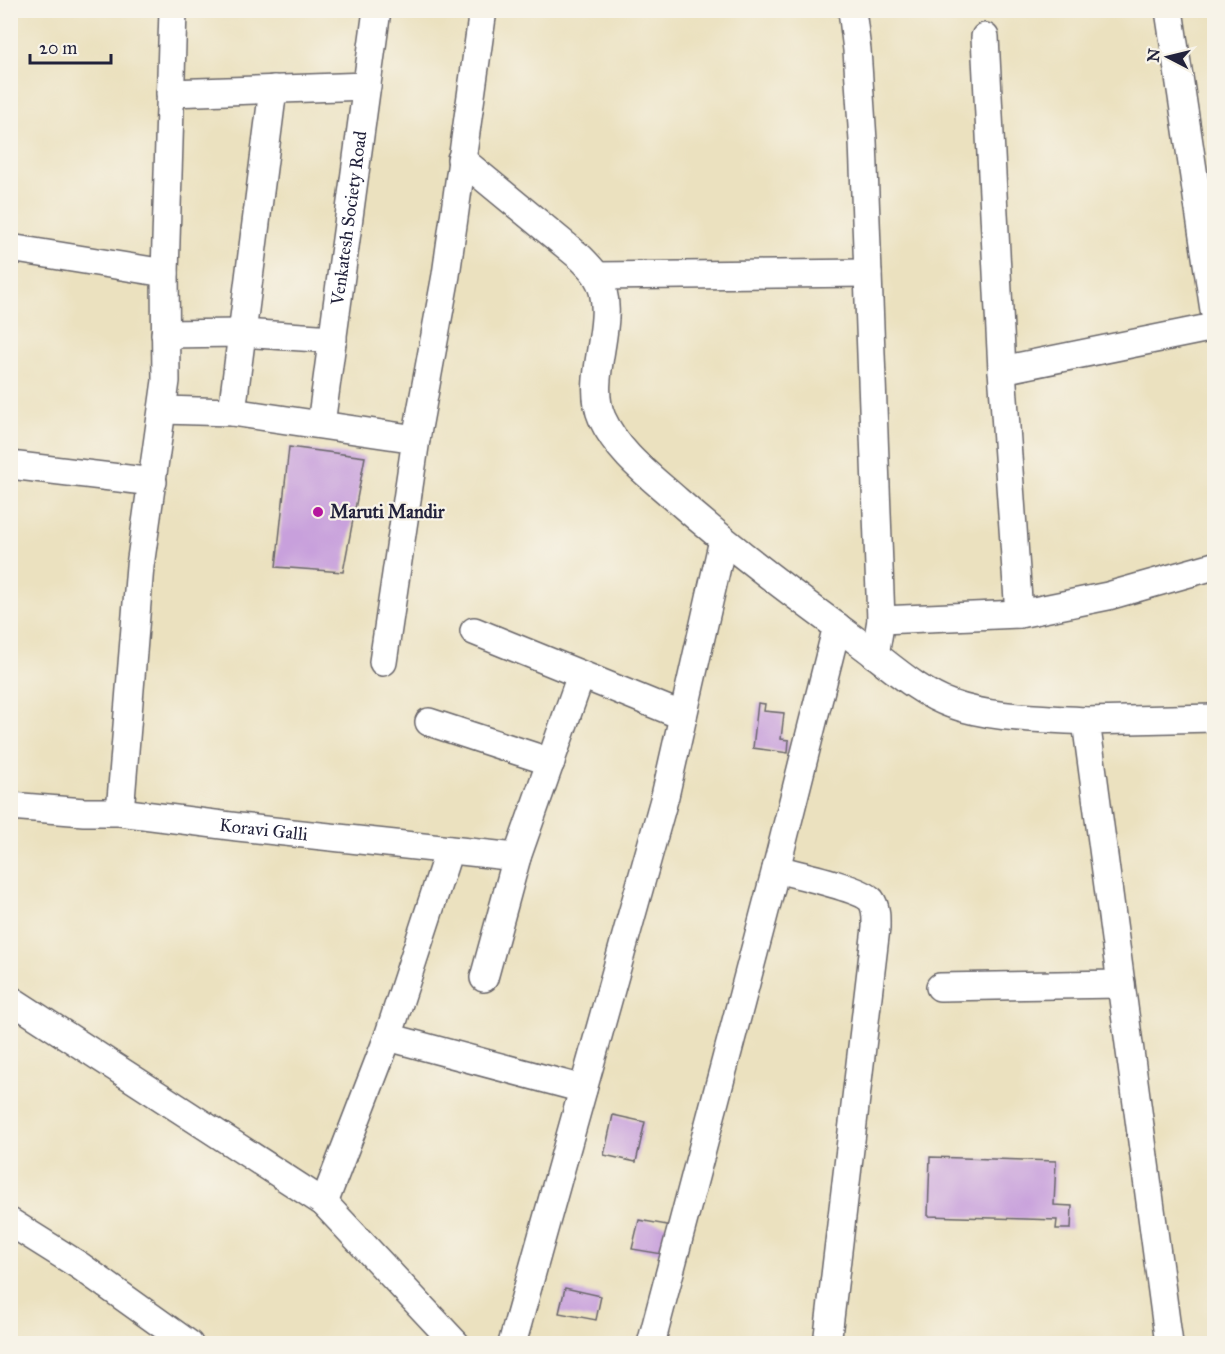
<svg xmlns="http://www.w3.org/2000/svg" width="1225" height="1354" font-family="'IM FELL Great Primer',serif">
	<rect width="100%" height="100%" fill="#f7f3e8"/>
	<filter id="ink" filterUnits="userSpaceOnUse"><feTurbulence type="fractalNoise" baseFrequency=".0167" numOctaves="2"/><feDisplacementMap in="SourceGraphic" scale="12" xChannelSelector="R" yChannelSelector="G"/><feConvolveMatrix kernelMatrix="1 2 1 2 8 2 1 2 1" color-interpolation-filters="sRGB"/></filter>
	<filter id="wash" filterUnits="userSpaceOnUse"><feTurbulence type="fractalNoise" baseFrequency=".008" numOctaves="4" result="noise"/><feDisplacementMap in="SourceGraphic" scale="24" xChannelSelector="R" yChannelSelector="G"/><feGaussianBlur stdDeviation="1.35" result="paint"/><feColorMatrix in="noise" values="0 0 0 0 0 0 0 0 0 0 0 0 0 0 0 0 0 1.4 0 .05"/><feComposite in="paint" operator="in"/></filter>
	<g filter="url(#wash)">
		<rect width="100%" height="100%" fill="#ebe1bf"/>
		<g id="blocks">
			<path fill="#c8a0dc" d="M289,447l76,10 -22,115 -67,-5z
				M758,703l7,1 -1,7 20,2 -3,26 8,1 -1,13 -35,-5z
				M613,1115l32,7 -9,40 -32,-7z
				M930,1157l126,4 -2,44 18,1 -1,23h-15l1,-9 -129,-4z
				M639,1220l34,6 -5,29 -36,-6z
				M565,1288l36,8 -5,24 -37,-7z"/>
		</g>
	</g>
	<g filter="url(#ink)">
		<use href="#blocks" fill-opacity="0" stroke="#686569" stroke-width="1.5"/>
		<g fill="none" stroke-linecap="round" stroke-linejoin="round">
			<defs>
				<g id="street">
					<path d="M852,10l5,40 6,91 18,479 -6,35"/>
					<path d="M1169,10l45,300"/>
					<path d="M985,37l17,333 17,244"/>
					<path d="M170,93l197,-7"/>
					<path d="M461,159l120,99c5,5 11,11 15,17 26,40 -13,100 6,143 16,35 48,58 76,83 58,51 120,97 183,143 26,19 58,49 90,60 41,15 92,14 135,17"/>
					<path d="M10,248l155,25"/>
					<path d="M597,276l271,-3"/>
					<path d="M165,334l76,-1 92,6"/>
					<path d="M1002,370l212,-43"/>
					<path d="M163,410l69,2 184,27"/>
					<path d="M232,412l41,-323"/>
					<path id="s1" d="M321,424l56,-414"/>
					<path d="M10,465l143,17"/>
					<path d="M881,620l138,-6 89,-18 106,-30"/>
					<path d="M474,631l209,85"/>
					<path d="M383,662l33,-223 30,-164 37,-265"/>
					<path d="M429,722l122,40"/>
					<path id="s2" d="M10,806l74,6h36l118,15 279,30"/>
					<path d="M120,812l20,-246 26,-185 -1,-108 8,-263"/>
					<path d="M776,869c19,5 84,19 95,31 6,8 5,19 5,28l-49,416"/>
					<path d="M484,978l33,-121 64,-182"/>
					<path d="M940,987l181,-3"/>
					<path d="M10,999l314,204 132,141"/>
					<path d="M388,1037l195,52"/>
					<path d="M324,1203l64,-166 61,-187"/>
					<path d="M10,1222l70,44 109,78"/>
					<path d="M512,1344l153,-548 58,-256"/>
					<path d="M651,1344l125,-475 61,-243"/>
					<path d="M1169,1344l-83,-623 128,-3"/>
				</g>
			</defs>
			<use href="#street" stroke="#686569" stroke-width="30"/>
			<use href="#street" stroke="#fff" stroke-width="27"/>
		</g>
	</g>
	<circle fill="#b5179e" stroke="#f7f3e8" stroke-width="2" cx="318" cy="512" r="6"/>
	<g text-anchor="middle" stroke-width="4.5" stroke-linejoin="round" paint-order="stroke">
		<g font-size="18" fill="#22223b" stroke="#f7f3e8">
			<text dy="6" stroke="none"><textPath href="#s1" startOffset="208">Venkatesh Society Road</textPath></text>
			<text dy="6" stroke="none"><textPath href="#s2" startOffset="255">Koravi Galli</textPath></text>
		</g>
		<g font-size="18" font-weight="bold" fill="#22223b" stroke="#f7f3e8" text-anchor="start">
			<text x="330" y="518">Maruti Mandir</text>
		</g>
	</g>
	<rect width="1225" height="1354" fill="none" stroke="#f7f3e8" stroke-width="36"/>
	<g transform="translate(1168 57) rotate(277)" stroke="#f7f3e8" stroke-width="4.5" paint-order="stroke">
	<path d="M0-4.5L10 22L0 15L-10 22Z" fill="#22223b"/>
	<text y="-9" font-size="16" font-weight="bold" text-anchor="middle" fill="#22223b">N</text>
	</g>
	<path d="M30 54v9h81v-9" fill="none" stroke="#22223b" stroke-width="3"/>
	<text x="39" y="54" font-size="18" fill="#22223b" stroke="#f7f3e8" stroke-width="4.5" paint-order="stroke">20 m</text>
</svg>
